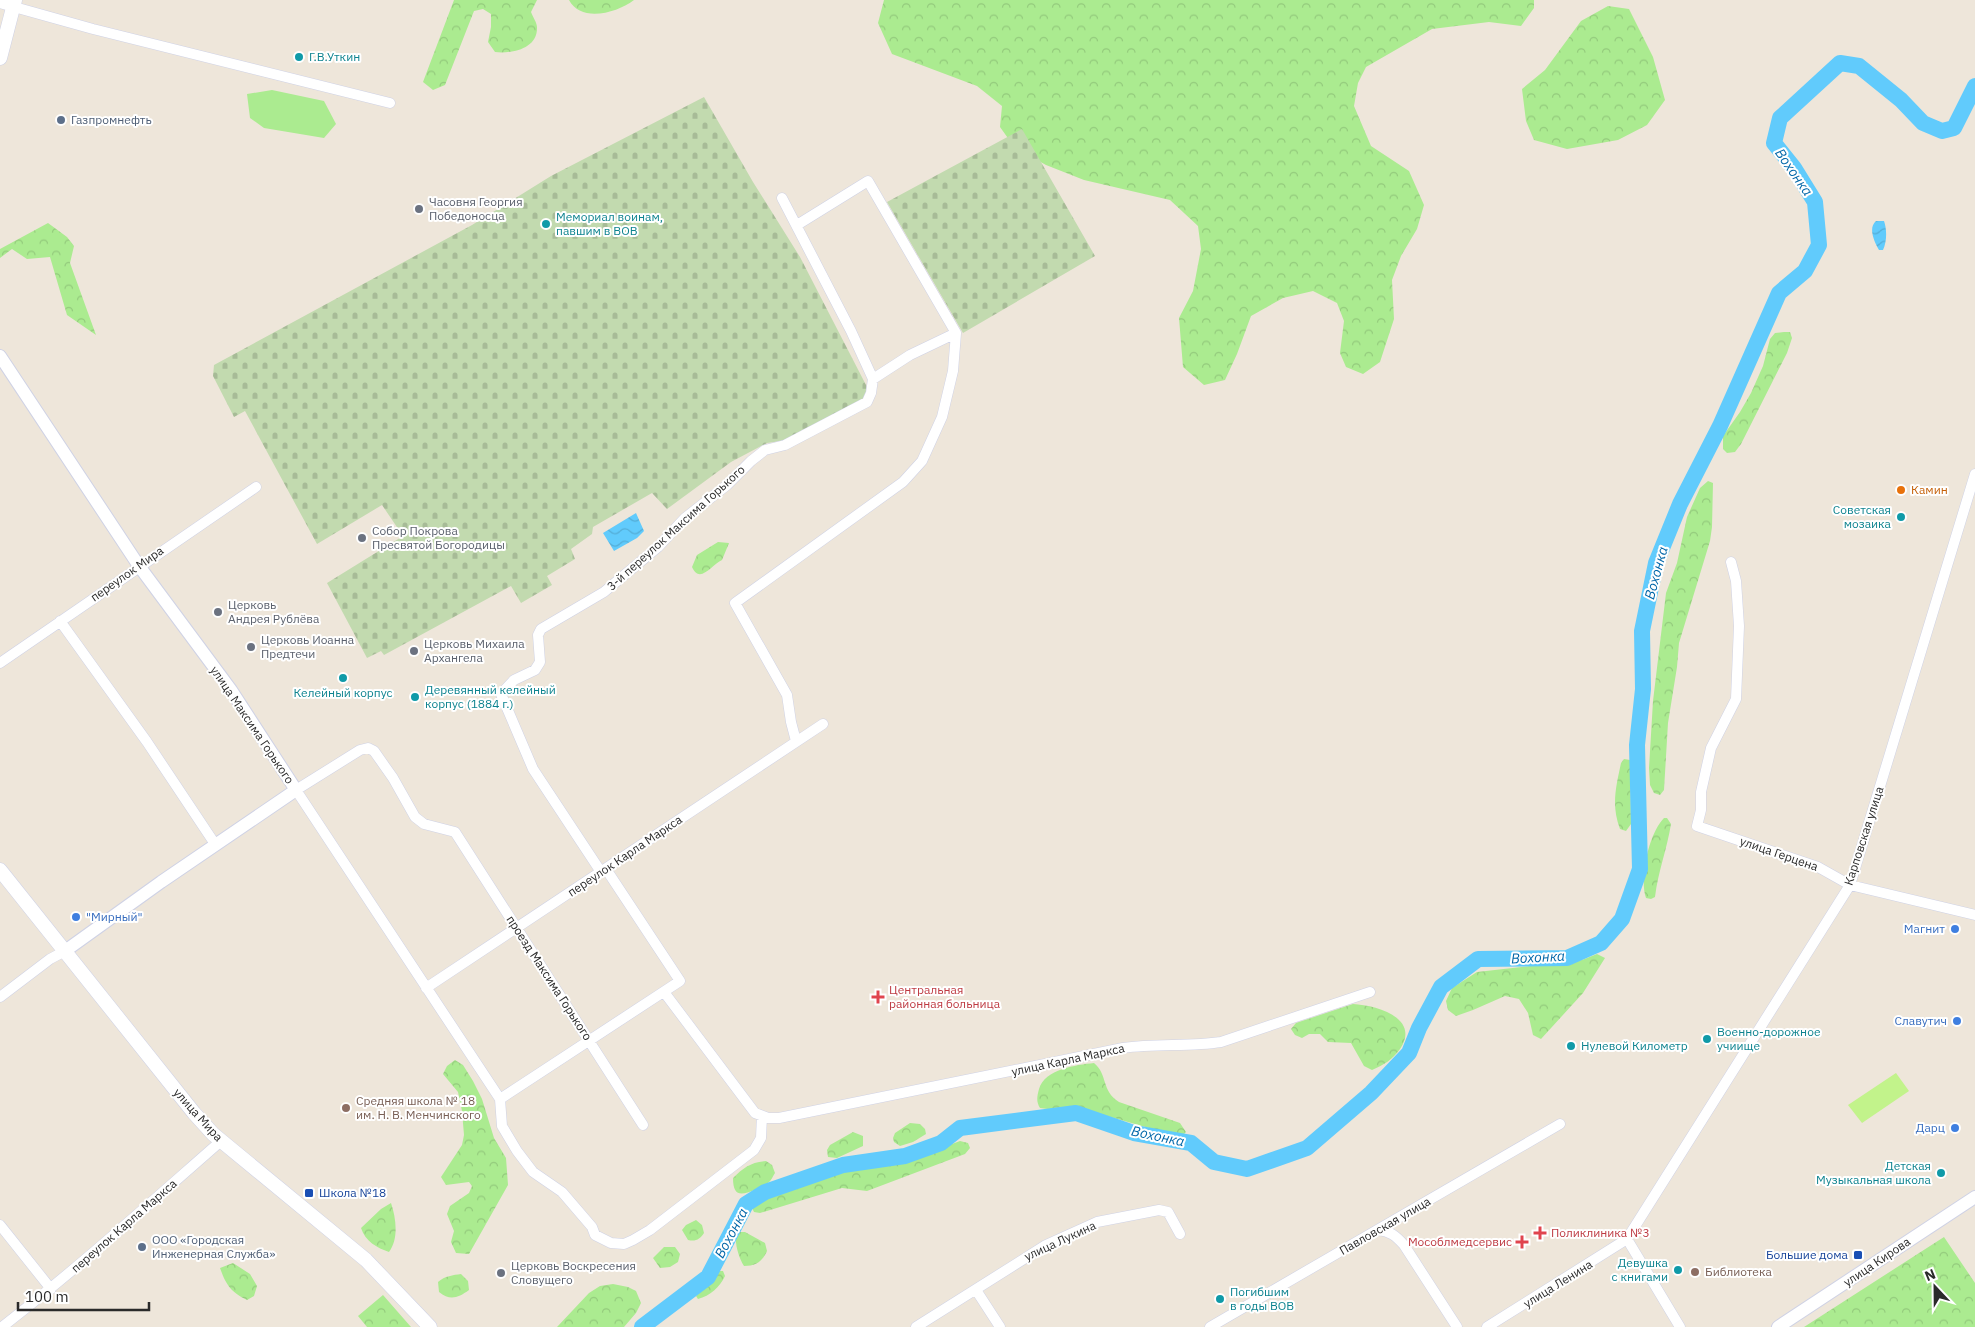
<svg xmlns="http://www.w3.org/2000/svg" width="1975" height="1327" font-family="'IBM Plex Sans',sans-serif">
	<defs>
		<pattern id="forest-crowns" width="20" height="18" patternUnits="userSpaceOnUse" patternTransform="scale(1.25)"><rect width="20" height="18" fill="#abeb90"/><path d="M2 6a3 3 0 1 1 6 0M12 15a3 3 0 1 1 6 0" fill="none" stroke="#93ca7c"/></pattern>
		<pattern id="cemetery-stones" width="16" height="16" patternUnits="userSpaceOnUse" patternTransform="scale(1.25)"><rect width="16" height="16" fill="#c2daaf"/><path d="M2 7V4a2 2 0 0 1 4 0v3zM10 15v-3a2 2 0 0 1 4 0v3z" fill="#a7bb97"/></pattern>
		<pattern id="water-waves" width="16" height="10" patternUnits="userSpaceOnUse" patternTransform="scale(1.25)"><rect width="16" height="10" fill="#61cbfc"/><path d="M0 5q4-4 8 0t8 0" fill="none" stroke="#54aed8"/></pattern>
	</defs>
	<rect width="100%" height="100%" fill="#eee6da"/>
	<path fill="#abeb90" d="M272,90l52,11 12,23 -12,14 -60,-10 -14,-10 -3,-24z"/>
	<path fill="url(#forest-crowns)" d="M454,0h83l-6,12c2,5 6,11 6,15 1,22 -26,27 -42,25l-7,-10 3,-15v-13l-8,-5 -9,2 -29,74 -12,5 -10,-8z
		M569,0h65c-17,13 -53,23 -65,0z
		M884,0h650v8l-13,18 -32,-4 -57,7 -66,38 -8,16 -4,23 17,40 38,25 15,34 -7,24 -16,27 -9,24 2,39 -14,43 -17,12 -17,-7 -6,-14 4,-32 -7,-18 -24,-12 -30,7 -32,18 -14,38 -12,26 -21,5 -21,-18 -4,-49 14,-27 8,-42 -3,-23 -28,-26 -86,-20 -38,-15 -31,-17 -15,-21 2,-21 -25,-20 -85,-32 -14,-31z
		M1608,6l21,3 24,48 12,43 -18,25 -29,15 -51,9 -33,-9 -8,-19 -4,-32 23,-19 36,-49z
		M48,223l19,14 7,9 -4,17 26,72 -29,-20 -17,-58 -23,2 -15,-10 -12,9v-9z
		M1784,332h6l2,6 -5,15 -46,91 -6,8 -8,1 -4,-4v-13l17,-24 11,-19 12,-27 7,-27 5,-6z
		M1708,481l5,2 -1,44 -2,14 -31,102 -2,24 -9,56 -4,67 -4,5 -6,-2 -4,-8 -1,-17 4,-67 13,-108 11,-30 10,-46 13,-29z
		M718,542l11,1 -7,17c-10,4 -22,25 -30,7l5,-12z
		M1624,759l6,1 1,64 -5,7 -6,-2c-9,-24 -4,-42 1,-66z
		M1664,818h3l4,6c-4,25 -13,48 -16,73l-4,2 -5,-1c-7,-20 3,-65 18,-80z
		M1597,954l8,4 -22,35 -42,46 -8,-4 -5,-22 -9,-14 -14,-3 -32,14 -17,6 -8,-6 -2,-9 6,-13 25,-16 105,-12z
		M1353,1004c23,1 68,14 47,45 -7,10 -16,16 -28,21l-8,-4 -13,-23 -23,-1 -8,-8h-11l-7,4 -7,-3 -4,-6 5,-6z
		M455,1060l8,5 10,16 9,18 12,39 12,20 2,27 -39,69 -13,-1 -5,-11 3,-11 -7,-17 3,-8 19,-13 3,-7 -3,-4 -23,3 -5,-8 21,-32 2,-10 -2,-24 -4,-19 -15,-18 4,-8z
		M1094,1063c14,11 7,28 25,39l61,21 6,9 -5,5 -99,-28 -27,1 -15,-2c-4,-7 -3,-11 -1,-19 6,-20 37,-24 55,-26z
		M910,1123l10,1 5,5 1,5 -13,8 -13,4 -6,-4 -1,-4 2,-5z
		M853,1132l10,4v10l-26,12 -9,-1 -1,-7 3,-5z
		M960,1141l8,2 2,5 -5,6 -98,37 -25,-3 -82,25 -6,-1 -2,-4 15,-13 68,-22 79,-15z
		M766,1161l6,4 3,8c-2,3 -4,8 -7,10 -3,3 -8,4 -11,6 -15,6 -24,9 -24,-11 10,-10 18,-16 33,-17z
		M391,1203c5,15 8,36 -2,49 -12,-4 -24,-11 -28,-24l20,-19z
		M696,1220l6,5 2,8c-4,6 -8,9 -16,7l-6,-10 4,-5z
		M740,1232h5l20,11 2,8c-5,11 -11,15 -23,15 -5,-8 -9,-21 -8,-30z
		M1944,1237l31,46v44h-171z
		M664,1247h11l5,7 -2,8 -8,5 -10,1 -7,-10z
		M233,1263l17,11 7,12 -3,10 -7,4c-16,-8 -21,-15 -27,-32z
		M718,1271h5l2,5c-5,11 -15,20 -27,23l-2,-3z
		M461,1274l7,7 1,9c-11,8 -19,11 -30,2l-1,-10c7,-6 15,-7 23,-8z
		M613,1284l15,3 8,4 5,12 -5,10 -12,14h-67l32,-34 11,-7z
		M383,1295l28,32h-44l-9,-11z"/>
	<path fill="url(#cemetery-stones)" d="M704,97l49,85 47,75 66,128 1,6 -5,9 -74,40 -21,3 -36,19 -64,47 -15,-16 -59,34 -1,7 -21,15 4,10 -28,17 5,9 -31,18 -10,-17 -127,69 -3,-4 -14,7 -40,-75 76,-47 -21,-31 -65,39 -72,-133 -11,6 -21,-41 1,-11 258,-140 79,-49z
		M1022,129l73,127 -132,77 -76,-131z"/>
	<path fill="#c2f38b" d="M1896,1073l13,18 -47,32 -14,-18z"/>
	<path fill="url(#water-waves)" d="M1876,221h8c3,8 3,21 -1,29h-4c-5,-9 -11,-22 -3,-29z
		M636,513l8,18 -7,7 -23,13 -11,-18z"/>
	<g fill="none" stroke-linecap="round" stroke-linejoin="round">
		<path stroke="#61cbfc" stroke-width="16" d="M642,1327l66,-50 38,-73 19,-12 78,-27 62,-9 36,-13 19,-15 116,-15 58,20 57,10 23,19 33,7 60,-21 64,-55 38,-40 10,-25 22,-41 37,-28 89,-1 34,-15 21,-24 18,-50 -3,-124 6,-56 -1,-58 14,-68 24,-59 40,-78 59,-133 26,-22 14,-26 -4,-43 -21,-34 -20,-25 6,-25 60,-55 19,3 42,34 22,23 19,8 12,-3 21,-42"/>
		<defs>
			<path id="minor" d="M0,3l93,26 297,74
				M873,379l37,-24 46,-22
				M1731,562l5,19 3,45 -3,73 -25,49 -10,44v18l-4,16 121,41 32,18 125,30
				M60,621l87,121 68,102
				M0,663l256,-176
				M796,741l-5,-19 -4,-27 -52,-92 168,-121 19,-21 20,-44 11,-46 3,-38 -88,-152 -71,44
				M601,872l-68,-103 -32,-75 13,-14 21,-10 5,-8 -2,-27 3,-6 63,-37 54,-45 27,-29 42,-33 24,-24 14,-11 20,-5 82,-43 4,-9 2,-14 -22,-48 -69,-133
				M426,988l397,-264
				M664,992l91,121 13,5h11l344,-70c33,-5 66,-1 98,-6l149,-50
				M0,997l50,-38 15,-8
				M500,1099l180,-118 -74,-112
				M643,1125l-188,-293 -31,-8 -9,-7 -22,-39 -19,-27 -6,-3 -8,2 -64,40 204,309 2,27 15,25 16,21 29,20 30,35 3,8 16,8 13,1 9,-4 17,-10 104,-80 7,-12 1,-22
				M0,1225l51,64
				M1378,1230c12,1 18,6 26,15l53,82
				M1627,1239l53,88
				M976,1290l24,37
				M2,1327c76,-59 147,-123 219,-186
				M916,1327l130,-82 51,-23 62,-12 9,2 12,22
				M1210,1327l350,-203
				M1487,1327l140,-88 223,-354 125,-411"/>
			<path id="tertiary" d="M0,356l139,210 92,124 65,100 -135,92 -96,69
				M1778,1327l197,-130"/>
			<path id="secondary" d="M0,58l15,-58
				M0,870l194,243 19,21 153,126 64,67"/>
		</defs>
		<use href="#minor" stroke="#cfd2e5" stroke-width="11"/>
		<use href="#tertiary" stroke="#cfd2e5" stroke-width="14"/>
		<use href="#secondary" stroke="#cfd2e5" stroke-width="15"/>
		<use href="#minor" stroke="#fff" stroke-width="10"/>
		<use href="#tertiary" stroke="#fff" stroke-width="12"/>
		<use href="#secondary" stroke="#fff" stroke-width="14"/>
	</g>
	<g fill="#0f9aa8" stroke="#fff" stroke-width="2">
		<circle cx="299" cy="57" r="5"/>
		<circle cx="546" cy="224" r="5"/>
		<circle cx="1901" cy="517" r="5"/>
		<circle cx="343" cy="678" r="5"/>
		<circle cx="415" cy="697" r="5"/>
		<circle cx="1707" cy="1039" r="5"/>
		<circle cx="1571" cy="1046" r="5"/>
		<circle cx="1941" cy="1173" r="5"/>
		<circle cx="1678" cy="1270" r="5"/>
		<circle cx="1220" cy="1299" r="5"/>
	</g>
	<g fill="#5c6f8a" stroke="#fff" stroke-width="2">
		<circle cx="61" cy="120" r="5"/>
		<circle cx="142" cy="1247" r="5"/>
	</g>
	<g fill="#6b7280" stroke="#fff" stroke-width="2">
		<circle cx="419" cy="209" r="5"/>
		<circle cx="362" cy="538" r="5"/>
		<circle cx="218" cy="612" r="5"/>
		<circle cx="251" cy="647" r="5"/>
		<circle cx="414" cy="651" r="5"/>
		<circle cx="501" cy="1273" r="5"/>
	</g>
	<circle fill="#e8710a" stroke="#fff" stroke-width="2" cx="1901" cy="490" r="5"/>
	<g fill="#3f7fe0" stroke="#fff" stroke-width="2">
		<circle cx="76" cy="917" r="5"/>
		<circle cx="1955" cy="929" r="5"/>
		<circle cx="1957" cy="1021" r="5"/>
		<circle cx="1955" cy="1128" r="5"/>
	</g>
	<g fill="#e0444e" stroke="#fff" stroke-width="2">
		<path d="M875.5 989.5h5v5h5v5h-5v5h-5v-5h-5v-5h5z"/>
		<path d="M1537.5 1225.5h5v5h5v5h-5v5h-5v-5h-5v-5h5z"/>
		<path d="M1519.5 1234.5h5v5h5v5h-5v5h-5v-5h-5v-5h5z"/>
	</g>
	<g fill="#8d6e63" stroke="#fff" stroke-width="2">
		<circle cx="346" cy="1108" r="5"/>
		<circle cx="1695" cy="1272" r="5"/>
	</g>
	<g fill="#1a4fb4" stroke="#fff" stroke-width="2">
		<rect x="304" y="1188" width="10" height="10" rx="2.5"/>
		<rect x="1853" y="1250" width="10" height="10" rx="2.5"/>
	</g>
	<g text-anchor="middle" stroke-width="4" stroke-linejoin="round" paint-order="stroke">
		<g font-size="12" fill="#0d838f" stroke="#fff" text-anchor="start">
			<text x="309" y="61">Г.В.Уткин</text>
			<text x="556" y="221">Мемориал воинам,<tspan x="556" dy="14">павшим в ВОВ</tspan></text>
			<text x="1891" y="514" text-anchor="end">Советская<tspan x="1891" dy="14">мозаика</tspan></text>
			<text x="425" y="694">Деревянный келейный<tspan x="425" dy="14">корпус (1884 г.)</tspan></text>
			<text x="343" y="697" text-anchor="middle">Келейный корпус</text>
			<text x="1717" y="1036">Военно-дорожное<tspan x="1717" dy="14">учиище</tspan></text>
			<text x="1581" y="1050">Нулевой Километр</text>
			<text x="1931" y="1170" text-anchor="end">Детская<tspan x="1931" dy="14">Музыкальная школа</tspan></text>
			<text x="1668" y="1267" text-anchor="end">Девушка<tspan x="1668" dy="14">с книгами</tspan></text>
			<text x="1230" y="1296">Погибшим<tspan x="1230" dy="14">в годы ВОВ</tspan></text>
		</g>
		<g font-size="12" fill="#4e5e75" stroke="#fff" text-anchor="start">
			<text x="71" y="124">Газпромнефть</text>
			<text x="152" y="1244">ООО «Городская<tspan x="152" dy="14">Инженерная Служба»</tspan></text>
		</g>
		<g font-size="12" fill="#5b616d" stroke="#fff" text-anchor="start">
			<text x="429" y="206">Часовня Георгия<tspan x="429" dy="14">Победоносца</tspan></text>
			<text x="372" y="535">Собор Покрова<tspan x="372" dy="14">Пресвятой Богородицы</tspan></text>
			<text x="228" y="609">Церковь<tspan x="228" dy="14">Андрея Рублёва</tspan></text>
			<text x="261" y="644">Церковь Иоанна<tspan x="261" dy="14">Предтечи</tspan></text>
			<text x="424" y="648">Церковь Михаила<tspan x="424" dy="14">Архангела</tspan></text>
			<text x="511" y="1270">Церковь Воскресения<tspan x="511" dy="14">Словущего</tspan></text>
		</g>
		<g font-size="12" fill="#c56008" stroke="#fff" text-anchor="start">
			<text x="1911" y="494">Камин</text>
		</g>
		<g font-size="12" fill="#2a2a2a" stroke="#fff">
			<text transform="translate(676 528) rotate(-42)" y="4">3-й переулок Максима Горького</text>
			<text transform="translate(127 574) rotate(-35)" y="4">переулок Мира</text>
			<text transform="translate(252 725) rotate(56)" y="4">улица Максима Горького</text>
			<text transform="translate(1864 836) rotate(-72)" y="4">Карповская улица</text>
			<text transform="translate(1779 854) rotate(19)" y="4">улица Герцена</text>
			<text transform="translate(625 856) rotate(-34)" y="4">переулок Карла Маркса</text>
			<text transform="translate(549 978) rotate(57)" y="4">проезд Максима Горького</text>
			<text transform="translate(1068 1060) rotate(-12)" y="4">улица Карла Маркса</text>
			<text transform="translate(198 1115) rotate(48)" y="4">улица Мира</text>
			<text transform="translate(124 1226) rotate(-41)" y="4">переулок Карла Маркса</text>
			<text transform="translate(1385 1226) rotate(-30)" y="4">Павловская улица</text>
			<text transform="translate(1060 1241) rotate(-25)" y="4">улица Лукина</text>
			<text transform="translate(1877 1262) rotate(-34)" y="4">улица Кирова</text>
			<text transform="translate(1558 1284) rotate(-32)" y="4">улица Ленина</text>
		</g>
		<g font-size="12" fill="#366cbe" stroke="#fff" text-anchor="end">
			<text x="86" y="921" text-anchor="start">"Мирный"</text>
			<text x="1945" y="933">Магнит</text>
			<text x="1947" y="1025">Славутич</text>
			<text x="1945" y="1132">Дарц</text>
		</g>
		<g font-size="12" fill="#be3a42" stroke="#fff" text-anchor="start">
			<text x="889" y="994">Центральная<tspan x="889" dy="14">районная больница</tspan></text>
			<text x="1551" y="1237">Поликлиника №3</text>
			<text x="1512" y="1246" text-anchor="end">Мособлмедсервис</text>
		</g>
		<g font-size="12" fill="#785e54" stroke="#fff" text-anchor="start">
			<text x="356" y="1105">Средняя школа № 18<tspan x="356" dy="14">им. Н. В. Менчинского</tspan></text>
			<text x="1705" y="1276">Библиотека</text>
		</g>
		<g font-size="12" fill="#164399" stroke="#fff" text-anchor="start">
			<text x="319" y="1197">Школа №18</text>
			<text x="1848" y="1259" text-anchor="end">Большие дома</text>
		</g>
		<g font-size="14" font-style="italic" fill="#0066a8" stroke="#fff">
			<text transform="translate(1794 172) rotate(55)" y="5">Вохонка</text>
			<text transform="translate(1656 573) rotate(-75)" y="5">Вохонка</text>
			<text transform="translate(1538 957) rotate(-3)" y="5">Вохонка</text>
			<text transform="translate(1158 1136) rotate(12)" y="5">Вохонка</text>
			<text transform="translate(731 1233) rotate(-62)" y="5">Вохонка</text>
		</g>
	</g>
	<g transform="translate(1935 1287) rotate(338)" stroke="#ffffff" stroke-width="4" paint-order="stroke">
	<path d="M0-4L9 19L0 12L-9 19Z" fill="#2a2a2a"/>
	<text y="-8" font-size="14" font-weight="bold" text-anchor="middle" fill="#2a2a2a">N</text>
	</g>
	<path d="M18 1302v8h131v-8" fill="none" stroke="#2a2a2a" stroke-width="2.5"/>
	<text x="25" y="1302" font-size="15" fill="#2a2a2a" stroke="#ffffff" stroke-width="4" paint-order="stroke">100 m</text>
</svg>
